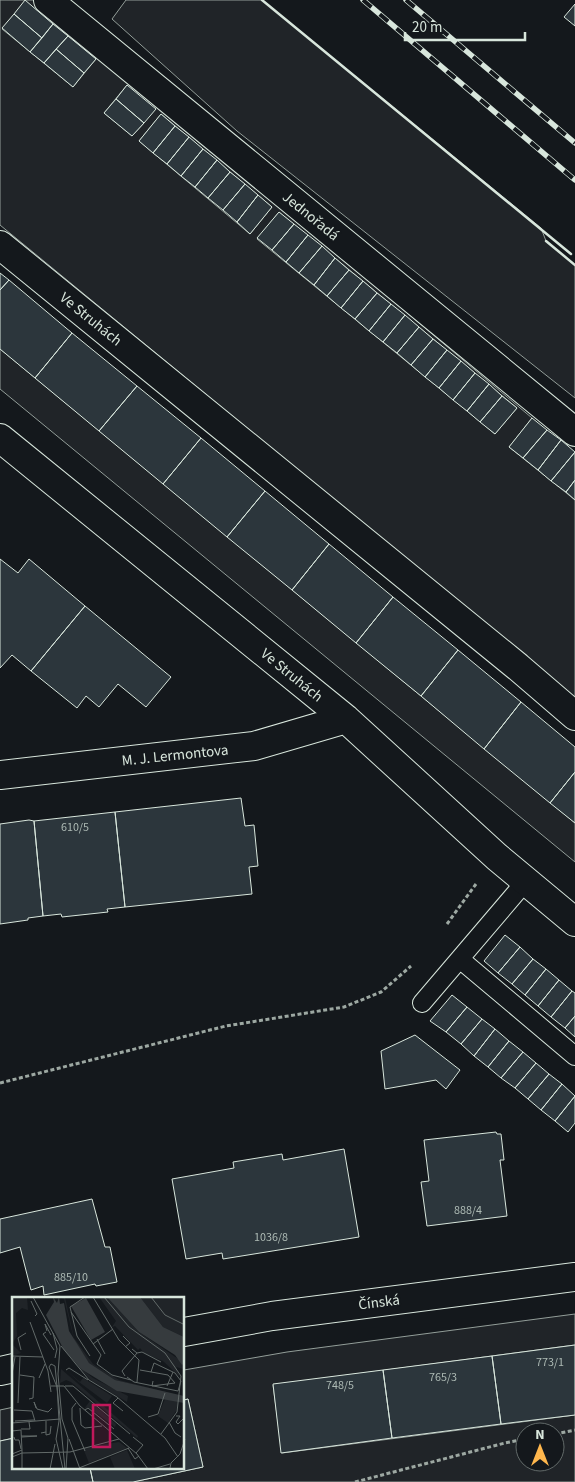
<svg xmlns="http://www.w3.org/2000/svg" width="575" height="1482" font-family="'Source Sans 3',sans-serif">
	<rect width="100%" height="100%" fill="#14181c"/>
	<path fill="#202428" stroke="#939e99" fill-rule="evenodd" d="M0,0h35l497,418 -23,29 66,53v198l-575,-473zM25,1l71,58 -23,28 -71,-58zM127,85l17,38 -12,13 -28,-23zM161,114l111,93 -22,27 -111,-93zM279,212l238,196 -22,26 -238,-195z
		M126,0h136l279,228 5,13 29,24v133l-338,-267 -125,-112z
		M0,349l575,474v39l-575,-473z
		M575,1314v31l-302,40 9,68 293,-38v67h-442l70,-15 -15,-68 -4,1v-30l103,-18zM525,1432h30v30h-30z
		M14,1407v31l-14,3v-31z"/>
	<path fill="#2c363c" stroke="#d8e6dc" d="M25,0l28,24 -11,14 -28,-24z
		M575,4v22l-11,-9z
		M14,14l28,24 -12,14 -28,-24z
		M53,24l15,12 -24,27 -14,-11z
		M68,36l28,23 -12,14 -28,-24z
		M56,49l28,24 -11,14 -29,-24z
		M127,85l29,24 -12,14 -28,-24z
		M116,99l28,24 -12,13 -28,-23z
		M161,114l14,12 -22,27 -14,-12z
		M175,126l14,11 -22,27 -14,-11z
		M189,137l14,12 -22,27 -14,-12z
		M203,149l14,11 -22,27 -14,-11z
		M217,160l13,12 -22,26 -13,-11z
		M230,172l15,12 -22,26 -15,-12z
		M245,184l13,11 -21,27 -14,-12z
		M258,195l14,12 -22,27 -13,-12z
		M279,212l15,12 -22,26 -15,-12z
		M294,224l14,11 -22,27 -14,-12z
		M308,235l14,11 -23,27 -13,-11z
		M322,246l13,12 -21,27 -15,-12z
		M335,258l14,12 -22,26 -13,-11z
		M349,270l14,11 -22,27 -14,-12z
		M0,273l9,7 -9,10z
		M9,280l63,53 -37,45 -35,-29v-59z
		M363,281l14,12 -22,26 -14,-11z
		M377,293l14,11 -22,27 -14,-12z
		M391,304l14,11 -22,27 -14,-11z
		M405,315l14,12 -22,26 -14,-11z
		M419,327l14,12 -22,26 -14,-12z
		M72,333l65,53 -38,45 -64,-53z
		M433,339l14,11 -22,27 -14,-12z
		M447,350l14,11 -22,27 -14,-11z
		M461,361l14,12 -22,27 -14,-12z
		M475,373l14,11 -22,27 -14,-11z
		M489,384l13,12 -22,26 -13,-11z
		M137,386l64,52 -38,46 -64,-53z
		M502,396l15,12 -22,26 -15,-12z
		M532,418l15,12 -24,28 -14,-11z
		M547,430l14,10 -23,30 -15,-12z
		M201,438l64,53 -38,46 -64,-53z
		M561,440l14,12 -24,29 -13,-11z
		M575,452v28l-9,12 -15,-11z
		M575,480v20l-9,-8z
		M265,491l64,53 -37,46 -65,-53z
		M329,544l64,53 -37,46 -64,-53z
		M0,559l18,14 11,-14 56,47 -54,65 -19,-16 -12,13z
		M393,597l65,53 -37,46 -65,-53z
		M85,606l86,71 -25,30 -28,-23 -19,23 -13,-11 -9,12 -46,-37z
		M458,650l63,52 -37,47 -63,-53z
		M521,702l54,45v25l-25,31 -66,-54z
		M575,772v51l-25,-20z
		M241,798l4,28 9,-1 4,41 -9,1 3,27 -127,13 -10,-95z
		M115,812l10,95 -18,2 1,3 -46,5 -1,-3 -18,2 -9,-95z
		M29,820l5,1 9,95 -15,2v2l-28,4v-100z
		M505,935l15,12 -22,26 -14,-12z
		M520,947l13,12 -21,25 -14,-11z
		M533,959l13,10 -21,26 -13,-11z
		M546,969l13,11 -21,26 -13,-11z
		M559,980l13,11 -21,26 -13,-11z
		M572,991l3,2v23l-10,12 -14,-11z
		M452,995l15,12 -21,25 -16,-11z
		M467,1007l15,12 -21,25 -15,-12z
		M575,1016v21l-10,-9z
		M482,1019l13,10 -21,27 -13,-12z
		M495,1029l14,12 -21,26 -14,-11z
		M415,1035l45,35 -14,19 -10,-9 -51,9 -4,-38z
		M509,1041l14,11 -22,26 -13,-11z
		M523,1052l13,11 -21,25 -14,-10z
		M536,1063l13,11 -21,25 -13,-11z
		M549,1074l13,10 -21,26 -13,-11z
		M562,1084l13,12 -20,25 -14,-11z
		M575,1096v27l-7,9 -13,-11z
		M496,1132l1,2h4l3,26h-4l7,56 -80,10 -6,-44 8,-1 -5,-41z
		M344,1149l15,88 -136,22 -1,-6 -36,6 -14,-80 62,-11 -1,-6 49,-8 1,6z
		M92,1199l13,48h5l7,35 -21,4 -1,-2 -51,11 -1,-9 -12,4 -11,-43 -20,6v-34z
		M575,1345v70l-74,9 -9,-68z
		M492,1356l9,68 -109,14 -9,-68z
		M383,1370l9,68 -111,15 -8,-69z
		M188,1399l15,68 -70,15h-40l-3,-14h94v-68z
		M14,1438v30h76l3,14h-93v-41z"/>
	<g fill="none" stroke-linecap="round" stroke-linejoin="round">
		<defs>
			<path id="service" d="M461,960l114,96
				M422,1003l104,-122"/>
			<path id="minor" d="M48,0l527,432
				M0,245l518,422 57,49
				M0,438l346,281 151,138 78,65
				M0,775l254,-29 92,-27
				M184,1332l88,-16 303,-39
				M0,1371l14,-3"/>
		</defs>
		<use href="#service" stroke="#d8e6dc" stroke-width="20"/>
		<use href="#minor" stroke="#d8e6dc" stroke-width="30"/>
		<path stroke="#9da8a2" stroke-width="3" stroke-dasharray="4 2.5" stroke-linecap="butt" d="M447,924l29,-40
			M0,1083l226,-57 118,-19 37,-15 30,-26
			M555,1434l20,-4
			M355,1482l150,-39 20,-4"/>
		<use href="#service" stroke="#14181c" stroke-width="18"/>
		<use href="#minor" stroke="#14181c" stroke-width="28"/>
		<defs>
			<path id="rail" d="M363,0l212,180
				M406,0l169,143"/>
		</defs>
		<use href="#rail" stroke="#d8e6dc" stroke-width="5.5"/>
		<use href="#rail" stroke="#14181c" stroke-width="4" stroke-dasharray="11" stroke-linecap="butt"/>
		<path stroke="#d8e6dc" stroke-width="2.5" d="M262,0l309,254
			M546,241l29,24"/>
	</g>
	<g text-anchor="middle" stroke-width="4" stroke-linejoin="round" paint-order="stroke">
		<g font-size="12" fill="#adbab4">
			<text x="75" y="831">610/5</text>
			<text x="468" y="1214">888/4</text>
			<text x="271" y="1241">1036/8</text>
			<text x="71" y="1281">885/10</text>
			<text x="550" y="1366">773/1</text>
			<text x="443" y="1381">765/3</text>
			<text x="340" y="1389">748/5</text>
		</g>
		<g font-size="15" fill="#d8e6dc" stroke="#14181c">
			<text transform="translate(311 216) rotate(39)" y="5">Jednořadá</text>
			<text transform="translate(91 319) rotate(39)" y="5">Ve Struhách</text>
			<text transform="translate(292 675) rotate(39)" y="5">Ve Struhách</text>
			<text transform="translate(175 755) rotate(-6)" y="5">M. J. Lermontova</text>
			<text transform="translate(379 1302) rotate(-7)" y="5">Čínská</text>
		</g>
	</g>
	<g transform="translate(12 1297)">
		<rect width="172" height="172" fill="#14181c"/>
		<path d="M0,0h15l1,13 -6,-2 -6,5 1,23 -5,8 9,9 -6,2 -3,-1zM47,0h6l9,41 19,26 26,16 46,12 -50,-12 -26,-17 -14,-20 -11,-44zM87,0h8l32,35 45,31 -1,6 -7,-2 4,10 -17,-16 -18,-7 -5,-6 -2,2 -23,-24 -3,1 4,-6zM128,0h44v40l-21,-10zM60,64l21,17 35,18 -1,6 -35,-21zM49,72l77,67 -1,2 -66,-56 -5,-2 -6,3zM54,73l14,12 3,-4 29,18 -5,7 -28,-21zM153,102l13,2 -2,10 -8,12 -10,-7zM78,104l26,23 -1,3 -27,-20 -4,2zM107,145l8,6 -38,15 -6,-15zM115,153l8,19h-20l-5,-12z" fill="#202428"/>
		<path d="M41,0l4,6 2,-6 1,7 4,-1 5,28 20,32 26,17 69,16v7l-67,-12 -36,-22 -17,-19 -18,-35 8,-13zM95,0h33l23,30 21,10v26l-2,2 -7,-10 -36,-23zM74,1l19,34 -14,8 -20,-34z" fill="#363b3e"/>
		<path fill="none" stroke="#626a69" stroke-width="1" d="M21,0l27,49 -2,28 4,45 6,19 -2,31M73,0l-15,10 7,29 13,20M81,0l26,43 20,20 -2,22M92,0l25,30 36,26 16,23 -4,36 -16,22M139,0l14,18 20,10M19,4l6,13 -2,2M59,15l30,43 -4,9 15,11 19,5M18,25l18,49 3,21M35,34l-2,-7 6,11M34,35l-3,2 11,16M41,36l4,16 -2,9M111,39l7,7 -5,4M85,42l8,15M81,47l20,-15M49,49l28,34 28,17 48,41 13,19M9,53l-3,-12 8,-5M125,56l5,-1 19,10M0,59l31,1M54,73l3,-2 19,12M128,73l28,5 7,8 -23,3 1,-5M0,77l3,-17M8,78l14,2 -1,21 -4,1M113,79l-3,-5 15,-18 -5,-4M115,80l7,5 44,9 3,-10 -6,-8 -21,-10 -3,9M27,81l6,-14M45,88l2,36 -3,18 7,30M39,89h13l16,20 57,48 11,15M53,89h8l57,48M155,89l6,-14M45,90l-8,-20 2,-3 4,2 10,103M106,101l-5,5 10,8M6,106l2,-46M64,106l-4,5v12l13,31M24,111l-2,-6 3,7 11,3 4,-4M68,111l1,17 4,3 17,-2M2,113l18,1 3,10M73,113l3,-2 26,21M164,119h4l-4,6 2,2 7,-7M136,120l10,-3 7,-21M3,124l19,-1M157,125l6,11 6,4M0,126l48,-4M9,132h9l-1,-7M0,134l9,-1 1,20M34,135v3l4,-1 1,-8M29,136l5,-1v-11M9,139h16l-15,1M2,140l1,3h4l2,9M121,140l10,8 -7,8M57,142l11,30M116,151l7,11 4,-3M0,157l10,-4v19M0,160l10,-4 48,-1 49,-13M67,171l50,-20M158,171l1,-5 9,-9 5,-15M38,172l5,-25M141,172l17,-5"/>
		<path fill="#c2185b" fill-opacity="0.15" stroke="#c2185b" stroke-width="2.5" d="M81,108h17v42h-17z"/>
		<rect width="172" height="172" fill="none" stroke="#d8e6dc" stroke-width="2.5"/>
	</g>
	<g transform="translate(540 1447)"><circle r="24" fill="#14181c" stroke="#626a69"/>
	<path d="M0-4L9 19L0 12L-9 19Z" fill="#ffb74d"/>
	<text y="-8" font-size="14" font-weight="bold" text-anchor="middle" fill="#d8e6dc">N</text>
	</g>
	<path d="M405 32v8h120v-8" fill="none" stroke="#d8e6dc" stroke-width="2.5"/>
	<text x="412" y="32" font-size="15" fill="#d8e6dc" stroke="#14181c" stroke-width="4" paint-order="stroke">20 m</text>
</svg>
